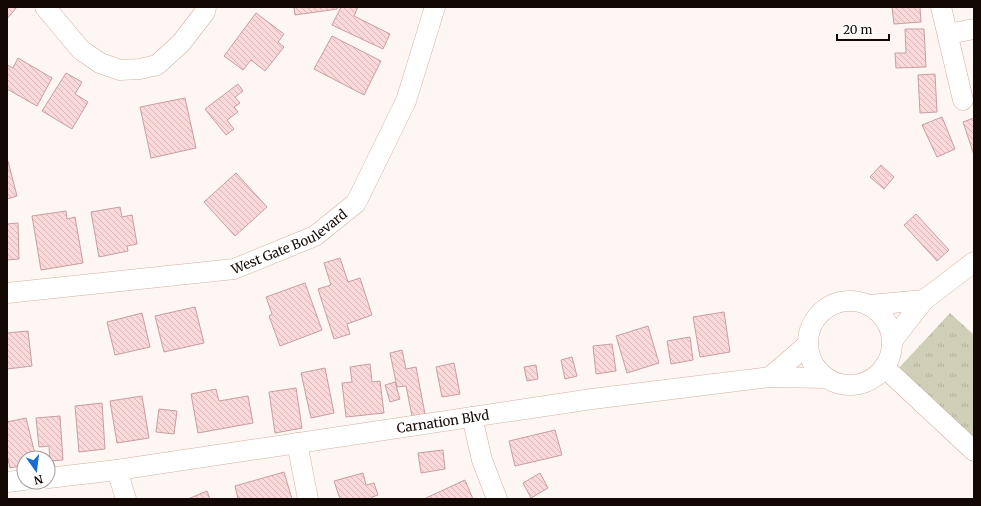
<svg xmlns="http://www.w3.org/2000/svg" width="981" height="506" font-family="Merriweather,serif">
	<defs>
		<pattern id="park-tufts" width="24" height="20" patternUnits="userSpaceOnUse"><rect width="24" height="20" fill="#cfcfb8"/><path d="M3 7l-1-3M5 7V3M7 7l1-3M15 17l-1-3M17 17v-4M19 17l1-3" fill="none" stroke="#b1b09d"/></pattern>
		<pattern id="building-back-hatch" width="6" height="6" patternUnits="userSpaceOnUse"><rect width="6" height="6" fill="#fbd8d9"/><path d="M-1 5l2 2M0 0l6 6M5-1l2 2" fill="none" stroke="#d6b8b9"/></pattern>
	</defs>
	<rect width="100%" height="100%" fill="#fef6f2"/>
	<path fill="url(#park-tufts)" d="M950,313l24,22v105l-77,-70z"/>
	<path fill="url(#building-back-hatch)" stroke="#c79fa0" d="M7,7h10l-10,12z
		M294,7h43v2l-42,6z
		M341,7h17l-4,9 36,18 -7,15 -51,-24z
		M892,7h28l1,15 -27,2z
		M256,13l28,21 -6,8 6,5 -19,24 -14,-11 -8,10 -19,-14z
		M905,29h19l2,38 -30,1 -1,-15h11z
		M332,36l49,25 -17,34 -50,-26z
		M18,58l34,20 -15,28 -30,-17v-24l6,3z
		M66,73l16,9 -7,12 13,8 -16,27 -30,-18z
		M935,74l2,38 -17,1 -2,-38z
		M238,84l5,7 -8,6 5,6 -6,4 4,5 -11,8 7,9 -8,6 -21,-26z
		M185,98l11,50 -45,10 -11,-51z
		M942,117l13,32 -18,8 -15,-32z
		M974,118v37l-11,-33z
		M7,161h1l9,35 -10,3z
		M881,165l13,12 -10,12 -14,-12z
		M236,173l31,34 -32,29 -31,-34z
		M120,207l2,10 10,-2 5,29 -10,2 1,5 -29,6 -8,-45z
		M66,211l1,8 8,-2 8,46 -42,7 -9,-54z
		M916,214l33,36 -12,11 -33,-36z
		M18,223l1,36 -12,1v-36z
		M340,258l8,24 12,-4 12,37 -25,9 3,10 -16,5 -16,-50 13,-4 -7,-22z
		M305,283l17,47 -42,16 -11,-30 3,-2 -6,-17z
		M195,307l9,36 -40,9 -9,-36z
		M724,312l6,40 -30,5 -7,-40z
		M142,313l8,34 -35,8 -8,-33z
		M648,326l11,37 -32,10 -11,-37z
		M28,331l4,35 -25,3v-36z
		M690,337l3,23 -22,4 -4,-23z
		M612,344l4,27 -20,3 -3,-28z
		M402,350l4,19 10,-2 9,47 -13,2 -6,-30 -9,1 -7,-34z
		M572,357l5,19 -12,3 -4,-19z
		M454,363l6,31 -18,3 -6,-30z
		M370,364l2,18 8,-1 4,32 -38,4 -4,-34 10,-1 -2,-15z
		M536,365l2,14 -11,2 -3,-14z
		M325,368l9,45 -23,5 -10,-45z
		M395,382l5,17 -10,3 -5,-17z
		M296,388l6,40 -27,5 -6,-41z
		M216,389l3,12 29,-5 5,27 -55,10 -7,-39z
		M142,396l7,42 -32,5 -7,-42z
		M102,403l3,46 -26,3 -4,-46z
		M159,409l18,2 -3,23 -18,-2z
		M60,416l3,44 -13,1 -1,-15 -10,1 -3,-29z
		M26,418l10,40h-12v7l-14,3 -3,-13v-33z
		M555,430l7,25 -47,11 -6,-25z
		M443,450l2,19 -24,4 -3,-20z
		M284,472l8,27h-54l-3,-13z
		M363,473l3,12 8,-2 4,12 -6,2v2h-32l-6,-18z
		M540,473l8,15 -17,10 -8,-15z
		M465,480l8,19h-46l-1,-1z
		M207,491l3,8h-22z"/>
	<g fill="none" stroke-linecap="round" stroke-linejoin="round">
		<defs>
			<g id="minor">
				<path d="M45,7l36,43 19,13 20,7 20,-1 17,-4 24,-22 24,-31 1,-5"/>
				<path d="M941,7l22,93"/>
				<path d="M948,34l26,-5"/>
				<path id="s1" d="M7,293l227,-24 81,-33 41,-33 50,-102 29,-94"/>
				<circle cx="850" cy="343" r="42"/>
				<path d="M870,305l54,-5"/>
				<path d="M892,341l32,-41 50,-38"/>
				<path d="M884,367l90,84"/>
				<path d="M770,377l37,-32"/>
				<path d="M472,417l10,43 15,39"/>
				<path d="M297,443l11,56"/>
				<path d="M117,470l9,29"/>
				<path id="s2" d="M48,478l69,-8 475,-71 178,-22 56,1"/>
				<path d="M7,482l17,-2"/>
			</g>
		</defs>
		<use href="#minor" stroke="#d3b09f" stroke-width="21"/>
		<use href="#minor" stroke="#fff" stroke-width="20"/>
	</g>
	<g text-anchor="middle" stroke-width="4" stroke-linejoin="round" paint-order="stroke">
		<g font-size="13" fill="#140804" stroke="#fff">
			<text dy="5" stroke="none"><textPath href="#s1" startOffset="290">West Gate Boulevard</textPath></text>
			<text dy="5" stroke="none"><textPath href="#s2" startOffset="399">Carnation Blvd</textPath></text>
		</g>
	</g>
	<rect width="981" height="506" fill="none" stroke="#140804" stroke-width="16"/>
	<g transform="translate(36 470) rotate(166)"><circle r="19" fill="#ffffff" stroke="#a19c9b"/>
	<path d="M0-3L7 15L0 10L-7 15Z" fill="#166dd6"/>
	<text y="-6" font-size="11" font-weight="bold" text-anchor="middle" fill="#140804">N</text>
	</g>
	<path d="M837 34v6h52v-6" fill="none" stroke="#140804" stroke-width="2"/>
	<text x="843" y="34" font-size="12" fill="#140804" stroke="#ffffff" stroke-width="3" paint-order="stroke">20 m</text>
</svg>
